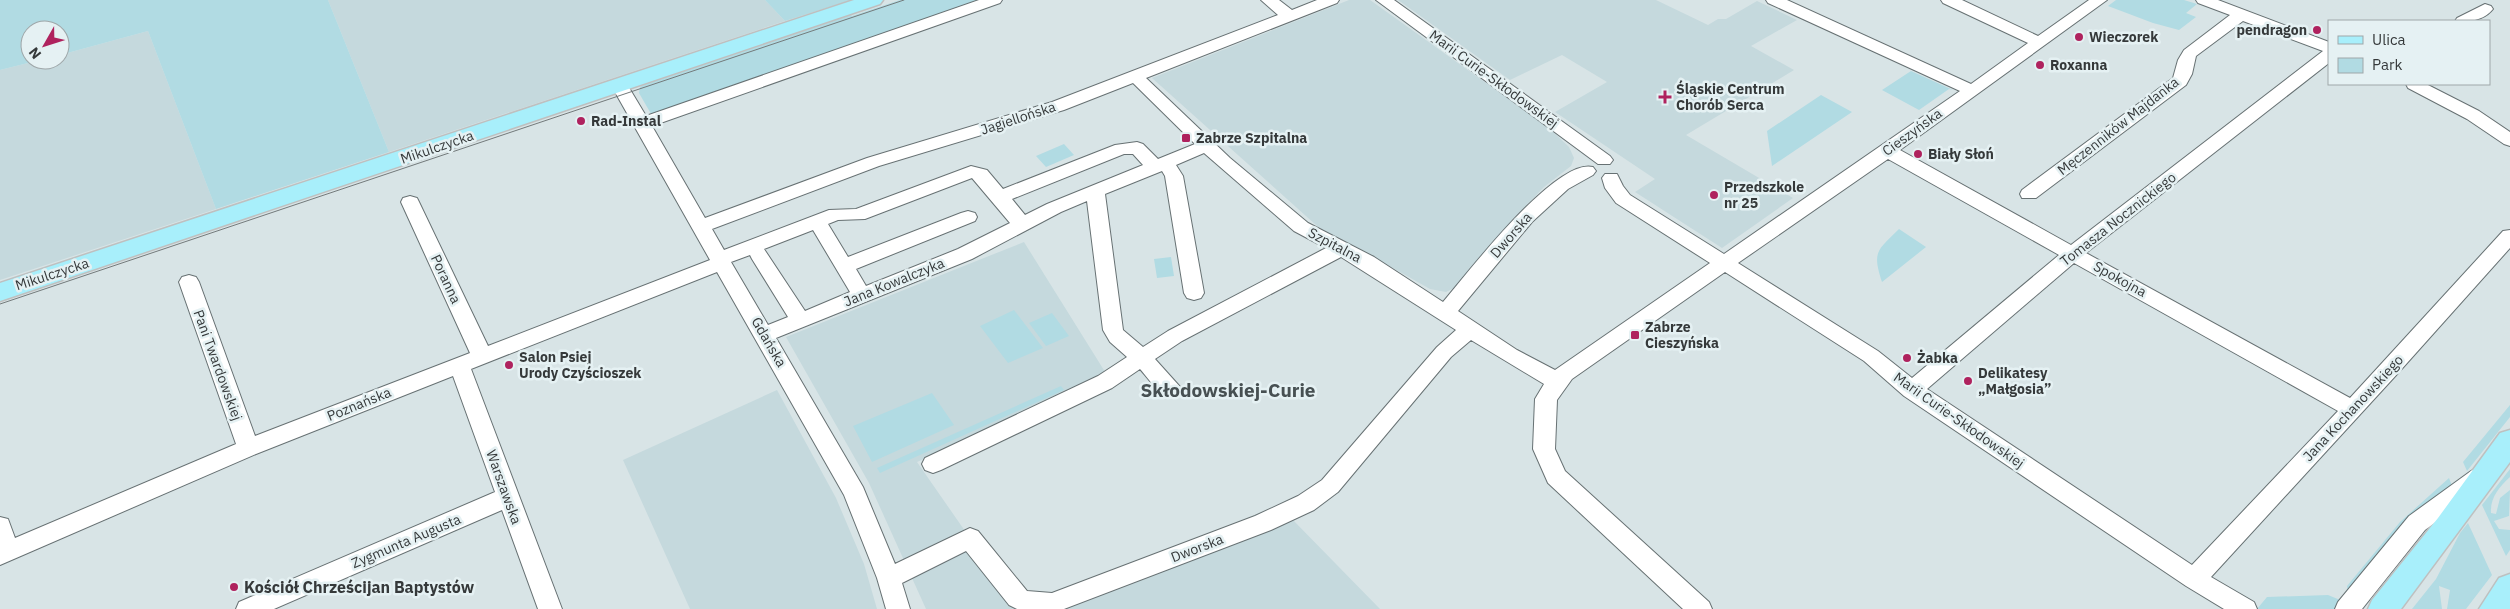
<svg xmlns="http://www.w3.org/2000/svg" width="2510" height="609" font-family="'IBM Plex Sans',sans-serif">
	<rect width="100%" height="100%" fill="#d8e4e6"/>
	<path fill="#c5d9dd" d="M328,0h437l20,21 -396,131z
		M1349,0h21l179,128 20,19 5,11 -3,8 -27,21 -30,31 -60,70 -8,4 -16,-3 -83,-47 -21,-8 -174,-156z
		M1398,0h258l52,25 10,-6h8l31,-18 15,7 25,12 -46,26 43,24 -108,65 107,63 -71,50 -87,-56 20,-13 -100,-67 52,-30 -45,-27 -52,25z
		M148,31l68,178 -216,71v-210l40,-10h20v-5z
		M1024,242l83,133 -190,87 48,69 -7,4 58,74h-90l-57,-126 -83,-146z
		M777,390l59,108 28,66 13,45h-187l-67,-149z
		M1291,518l89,91h-326z"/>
	<path fill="#b1dbe3" d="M0,0h328l61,152 -173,57 -68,-178 -88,24v-25h-30v30h10l-40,10z
		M765,0h87l-67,21z
		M900,0h94l-340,119 -15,-26 1,-6 9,-5 174,-59 28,-8 1,1z
		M2116,0h68l13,4 -11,9 10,4 -17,13 -26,-7 -45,-17z
		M1911,71l42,19 -4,-1 -30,21 -37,-20z
		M1821,95l31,17 -80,54 -5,-35z
		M1064,144l10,11 -28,12 -10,-11z
		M1899,229l27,18 -44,35c-10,-31 -5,-31 17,-53z
		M1171,257l3,19 -17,2 -3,-19z
		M1014,310l29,38 -35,15 -28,-37z
		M1052,313l17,23 -23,10 -17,-23z
		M1061,386l3,4 -184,83 -3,-5z
		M932,393l22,32 -82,37 -19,-36z
		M2510,405v12l-43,54 -4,-9z
		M2510,469v8c-11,10 -20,21 -19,36l5,1 4,-16 10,-8 -1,26 -15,5 5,8 11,1v20l-4,6 -24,-51z
		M2449,478l3,8 -104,107 -1,-7 53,-64z
		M2468,523l24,52 -26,34h-19l3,-19 -11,-4 3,23h-30l24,-30 24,-46z
		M2328,595l17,7 -9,7h-79l10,-12z"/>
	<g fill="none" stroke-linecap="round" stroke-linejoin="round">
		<defs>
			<path id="minor" d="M979,0h23l-2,3 -348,123 53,92 162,-60 185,-56 226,-87 -17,-15h18l13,10 25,-10h22l-2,3 -191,75 84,80 78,65 66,34 69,45c24,-28 113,-145 150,-135l3,4 -3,4 -25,14 -36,33 -74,89 59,39 38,20 155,-107 -94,-60 -11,-15 -3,-10 3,-4h12l6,12 7,9 94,59 236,-163 -192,-88 -2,-3h21l184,84 57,-41 -85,-40 -2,-3h21l76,36 51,-36h18l-207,150 171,95 252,-194 -80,-30 -47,35 -4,18 -6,11 -150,113h-14l-2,-4 2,-4 151,-112 5,-18 6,-10 46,-35 -32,-12 -2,-3h22l111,42v21l-243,190 264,145 153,-167 7,-1v18l-111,124 -188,205 43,25 3,7h-33l-38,-23 -282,-190 -40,-35 -139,-89 -153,107 -15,21 -2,49 10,22 144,131 3,7h-29l-135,-126 -15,-34 2,-50 9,-15 -73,-44 -20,17 -113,135 -24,18 -43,20 -207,79h-47l-8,-4 -43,-54 -64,32 8,26h-24l-9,-31 -33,-83 -127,-223 -246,97 91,240h-24l-36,-99 -228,99h-38l3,-7 256,-110 -42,-116 -197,78 -256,111v-48l8,2 7,19 221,-94 -57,-162 3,-5 7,-2 7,2 3,5 56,154 215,-83 -69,-151 2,-4 7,-2 7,2 2,4 69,144 222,-86 -99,-175 2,-4h12l21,35zM1133,83l62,61 -37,15 -15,-15 -6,-2 -22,3 -112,44 -16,-19 -16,-4 -115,43 -27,1 -105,40 -12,-21 167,-63 185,-56zM1204,153l90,78 32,17 -158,83 -25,16 -20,-17 -18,-136 57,-23 3,5 19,117 3,5 7,2 7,-2 3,-5 -21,-117 -7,-11zM1124,154h9l10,11 -96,39 -22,11 -13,-16zM1888,159l171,96 -147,123 -34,-27 -140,-88zM972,178l38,45 -52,26 -92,37 -10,-17 119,-48 2,-4 -2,-4 -7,-2 -7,2 -113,44 -20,-33 10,-4 27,-1zM1087,201l16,129 7,12 17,15 -29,19 -173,82 -3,6 3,6 8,3 8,-3 171,-82 28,-19c11,12 21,31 38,26l4,-6 -27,-30 27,-18 159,-84 115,73 -19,17 -115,133 -24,16 -43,20 -203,77 -25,-2 -49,-60 -8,-3 -75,36 -32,-77 -87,-149 196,-79 89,-47zM813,230l37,62 -45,19 -41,-62zM750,255l2,4 36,58 -20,8 -37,-63zM2074,263l264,148 -146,154 -265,-176z
				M1376,0h18l216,156 3,4 -3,4h-12z
				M2485,4l6,2 2,3c-9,12 -25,13 -38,12l2,-3z
				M2406,84h20l53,27 31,21v14l-6,-2 -37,-25 -59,-31z
				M2479,468l8,3 3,6 -3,6 -62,47 -63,79h-27l3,-7 71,-86 62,-45z"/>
			<path id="major" d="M854,0h29l-3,4 -880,297v-18z
				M2510,430v32l-109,147h-33l4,-9 66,-82 62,-85z
				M2510,574v35h-31l20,-31z"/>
		</defs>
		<use href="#minor" stroke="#677173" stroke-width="2"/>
		<use href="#major" stroke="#bec0c0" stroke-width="3"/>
		<use href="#minor" fill="#fff" fill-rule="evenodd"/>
		<use href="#major" fill="#a8effb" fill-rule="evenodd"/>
		<path stroke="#737a7b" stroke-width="1" d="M0,304l904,-304"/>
	</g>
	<g fill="#af225e" stroke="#e5f1f3" stroke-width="2">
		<circle cx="2317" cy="30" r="5"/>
		<circle cx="2079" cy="37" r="5"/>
		<circle cx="2040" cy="65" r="5"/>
		<path d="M1662.5 89.5h5v5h5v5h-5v5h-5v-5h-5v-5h5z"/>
		<circle cx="581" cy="121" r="5"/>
		<rect x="1181" y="133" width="10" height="10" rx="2.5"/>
		<circle cx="1918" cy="154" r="5"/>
		<circle cx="1714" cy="195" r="5"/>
		<rect x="1630" y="330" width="10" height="10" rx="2.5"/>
		<circle cx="1907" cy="358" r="5"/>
		<circle cx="509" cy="365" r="5"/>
		<circle cx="1968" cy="381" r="5"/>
		<circle cx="234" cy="587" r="5"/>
	</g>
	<g text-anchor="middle" stroke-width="5" stroke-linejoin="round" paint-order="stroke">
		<g font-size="14" font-weight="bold" fill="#35393a" stroke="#e5f1f3" text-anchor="start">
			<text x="2307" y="35" text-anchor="end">pendragon</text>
			<text x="2089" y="42">Wieczorek</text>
			<text x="2050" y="70">Roxanna</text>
			<text x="1676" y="94">Śląskie Centrum<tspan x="1676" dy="16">Chorób Serca</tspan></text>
			<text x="591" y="126">Rad-Instal</text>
			<text x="1196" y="143">Zabrze Szpitalna</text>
			<text x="1928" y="159">Biały Słoń</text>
			<text x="1724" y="192">Przedszkole<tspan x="1724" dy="16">nr 25</tspan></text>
			<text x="1645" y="332">Zabrze<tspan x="1645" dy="16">Cieszyńska</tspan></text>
			<text x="519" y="362">Salon Psiej<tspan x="519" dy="16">Urody Czyścioszek</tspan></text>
			<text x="1917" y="363">Żabka</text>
			<text x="1978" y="378">Delikatesy<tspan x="1978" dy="16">„Małgosia”</tspan></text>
		</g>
		<g font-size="14" fill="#35393a" stroke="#e5f1f3">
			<text transform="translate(1494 79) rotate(36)" y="5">Marii Curie-Skłodowskiej</text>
			<text transform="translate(1018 118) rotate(-18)" y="5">Jagiellońska</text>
			<text transform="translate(2118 126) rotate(-38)" y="5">Męczenników Majdanka</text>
			<text transform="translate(1912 132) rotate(-36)" y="5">Cieszyńska</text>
			<text transform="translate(437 147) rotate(-19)" y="5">Mikulczycka</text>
			<text transform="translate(2118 219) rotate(-38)" y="5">Tomasza Nocznickiego</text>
			<text transform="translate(1511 235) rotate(-49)" y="5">Dworska</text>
			<text transform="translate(1335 245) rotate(28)" y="5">Szpitalna</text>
			<text transform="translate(52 274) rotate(-18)" y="5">Mikulczycka</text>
			<text transform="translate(446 279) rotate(65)" y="5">Poranna</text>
			<text transform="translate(2120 279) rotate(29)" y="5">Spokojna</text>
			<text transform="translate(894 282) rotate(-22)" y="5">Jana Kowalczyka</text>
			<text transform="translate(769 342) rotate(60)" y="5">Gdańska</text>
			<text transform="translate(218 365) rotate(70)" y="5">Pani Twardowskiej</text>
			<text transform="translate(359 404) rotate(-22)" y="5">Poznańska</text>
			<text transform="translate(2353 408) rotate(-47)" y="5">Jana Kochanowskiego</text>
			<text transform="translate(1959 420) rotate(35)" y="5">Marii Curie-Skłodowskiej</text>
			<text transform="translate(504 487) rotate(70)" y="5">Warszawska</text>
			<text transform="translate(406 541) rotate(-23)" y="5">Zygmunta Augusta</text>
			<text transform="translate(1197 548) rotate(-21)" y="5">Dworska</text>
		</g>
		<g font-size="16" font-weight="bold" fill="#35393a" stroke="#e5f1f3" text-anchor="start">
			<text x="244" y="593">Kościół Chrześcijan Baptystów</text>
		</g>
		<g font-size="19" font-weight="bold" fill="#475052" stroke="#e5f1f3">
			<text x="1228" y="397">Skłodowskiej-Curie</text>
		</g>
	</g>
	<rect x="2328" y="20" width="162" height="65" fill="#e5f1f3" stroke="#9fa7a9"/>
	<rect x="2338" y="36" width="25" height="8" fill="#a8effb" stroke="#9fa7a9"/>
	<text x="2372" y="45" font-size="15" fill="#35393a">Ulica</text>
	<rect x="2338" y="58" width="25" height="15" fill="#b1dbe3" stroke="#9fa7a9"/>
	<text x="2372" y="70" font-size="15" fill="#35393a">Park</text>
	<g transform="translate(45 45) rotate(231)"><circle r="24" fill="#e5f1f3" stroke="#9fa7a9"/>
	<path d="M0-4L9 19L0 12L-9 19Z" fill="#af225e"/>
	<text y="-8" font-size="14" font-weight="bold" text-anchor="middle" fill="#35393a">N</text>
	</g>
</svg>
